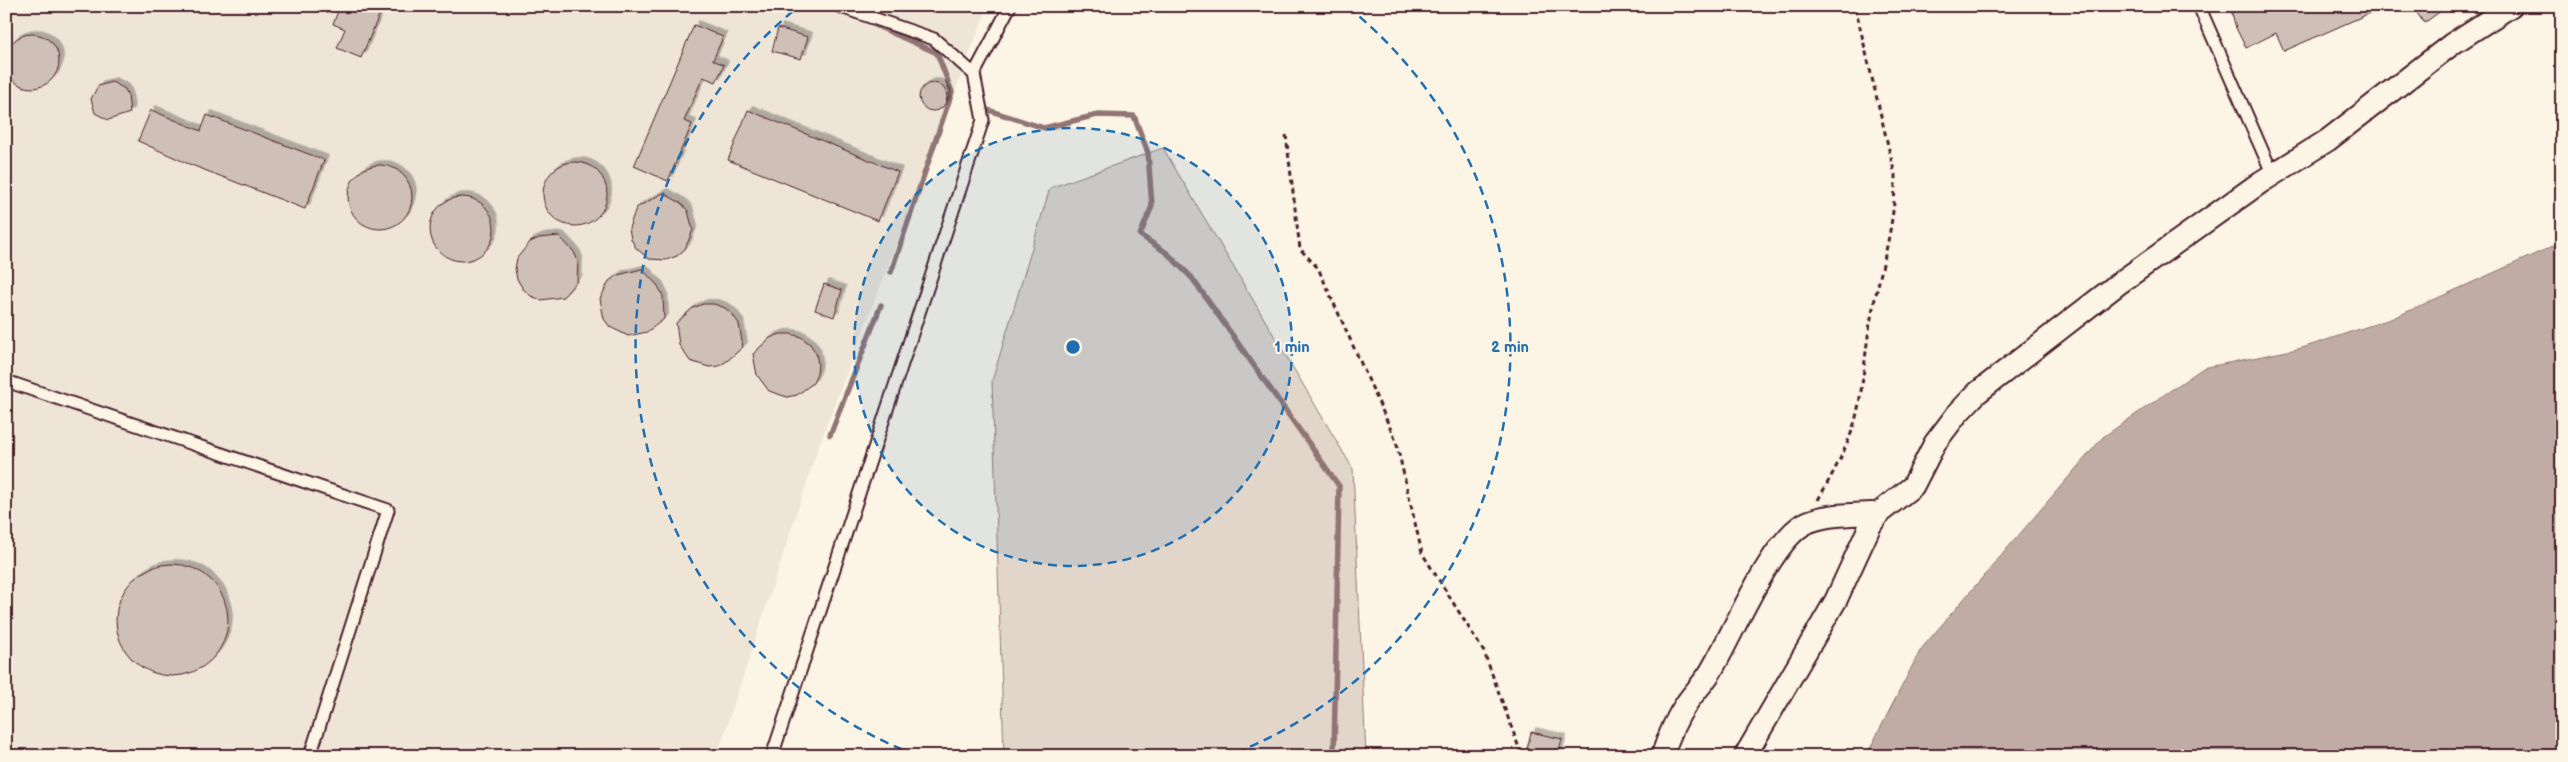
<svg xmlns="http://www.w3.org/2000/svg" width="2568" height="762" font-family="'Balsamiq Sans',sans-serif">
	<defs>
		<filter id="shadow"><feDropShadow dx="4.5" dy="-4.5" stdDeviation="0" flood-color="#0004"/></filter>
	</defs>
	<rect width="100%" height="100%" fill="#fcf5e5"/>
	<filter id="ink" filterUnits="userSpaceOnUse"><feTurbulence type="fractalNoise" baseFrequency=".02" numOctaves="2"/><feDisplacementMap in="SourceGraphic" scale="10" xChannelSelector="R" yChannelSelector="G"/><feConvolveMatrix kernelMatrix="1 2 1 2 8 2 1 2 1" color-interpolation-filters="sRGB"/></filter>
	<g filter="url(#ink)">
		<path fill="#eee5d7" d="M6,6h982l-169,439 -102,311h-711z"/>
		<path fill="#e2d5ca" stroke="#967a7a" d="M1163,148l190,321 13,287h-362l-12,-375 58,-193z"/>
		<path fill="#c0aca5" stroke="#917474" d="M2562,242v514h-696l55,-107 182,-212 100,-69 99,-20 91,-30z"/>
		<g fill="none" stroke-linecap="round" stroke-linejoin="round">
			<path stroke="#917474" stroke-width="5.5" d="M875,25l62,28 15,39 -61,180
				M985,109l59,19 53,-13 37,1 14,37 4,53 -12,29 27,18 25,25 147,208 -5,270
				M830,435l51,-130"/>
		</g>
		<path fill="#cfc0b7" stroke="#4a1f2b" filter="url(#shadow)" d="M340,6h43l-22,52 -24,-10 8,-19 -12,-5z
			M2230,6h156l-102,45 -8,-18 -30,15 -10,-20z
			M2412,6h36l-24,17z
			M694,25l29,12 -10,23 11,5 -8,17 -13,-5 -19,44 8,3 -24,57 -34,-15z
			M778,28l30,9 -7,22 -29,-8z
			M5 61a27 27 0 1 1 54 0a27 27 0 1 1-54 0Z
			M112,82l13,7 3,7 2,17 -22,7 -13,-7 -4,-14 7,-13z
			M919 97a14 14 0 1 1 28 0a14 14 0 1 1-28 0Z
			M151,110l50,21 6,-16 117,45 -19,49 -116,-45 -51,-23z
			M748,110l150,62 -20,49 -150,-61z
			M543 194a32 32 0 1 1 64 0a32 32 0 1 1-64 0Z
			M348 197a32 32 0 1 1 64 0a32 32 0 1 1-64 0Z
			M663,193l18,10 7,8 5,19 -8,19 -8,7 -11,4 -17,-1 -13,-11 -5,-9 -2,-11 7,-20z
			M430 229a32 32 0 1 1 64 0a32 32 0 1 1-64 0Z
			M559,236l15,16 4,9 -1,20 -14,16 -22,3 -10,-4 -8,-7 -6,-10 -2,-10 2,-11 13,-16 9,-4z
			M642,269l16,17 5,10 1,23 -17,13 -19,4 -18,-9 -6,-8 -4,-20 9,-18 9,-6z
			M824,284l18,6 -8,27 -19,-7z
			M703,304h11l11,4 8,7 6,9 4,23 -16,14 -8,5 -10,1 -19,-6 -11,-16 -3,-22 17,-15z
			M780,334h11l10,3 9,7 6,9 2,11 -1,10 -4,9 -16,12 -10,2 -18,-6 -12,-16 -4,-21 17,-16z
			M116 620a56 56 0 1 1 112 0a56 56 0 1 1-112 0Z
			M1531,732l31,7 -4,17 -31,-7z"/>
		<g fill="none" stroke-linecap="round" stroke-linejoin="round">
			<defs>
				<path id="service" d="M2199,6l74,169
					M974,74l36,-68
					M6,381l382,129 -78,246
					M772,756l211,-636 -9,-46 -40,-35 -96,-33"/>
				<path id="minor" d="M1662,756c6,-18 13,-36 24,-52 7,-11 18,-21 25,-33 21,-35 59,-128 93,-147 21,-11 52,-9 75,-11
					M1745,756l91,-156 34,-74 9,-13 34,-27 22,-43 22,-29 20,-21 141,-109 143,-102 67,-42 124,-96 59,-38"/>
			</defs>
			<use href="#service" stroke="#4a1f2b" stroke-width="15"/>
			<use href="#minor" stroke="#4a1f2b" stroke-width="25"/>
			<path stroke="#4a1f2b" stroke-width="3" stroke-dasharray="5 4" stroke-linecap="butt" d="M1286,135l14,114 18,19 78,173 26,112 62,99 38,104
				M1818,500c16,-29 32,-56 39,-87 7,-31 8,-64 14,-95 9,-48 25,-93 24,-143l-40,-169"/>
			<use href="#service" stroke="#fcf5e5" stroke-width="11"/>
			<use href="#minor" stroke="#fcf5e5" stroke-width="21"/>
		</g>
	</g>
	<circle cx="1073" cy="347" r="219" fill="#1f6fb2" fill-opacity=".12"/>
	<g fill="none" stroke="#1f6fb2" stroke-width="2.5" stroke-dasharray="9 6">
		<circle cx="1073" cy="347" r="219"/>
		<path d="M916 755A437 437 0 0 1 798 7M1348 7A437 437 0 0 1 1230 755"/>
	</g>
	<circle cx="1073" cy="347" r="8" fill="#1f6fb2" stroke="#fcf5e5" stroke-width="2.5"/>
	<g font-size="15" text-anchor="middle" font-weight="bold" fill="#1f6fb2" stroke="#fcf5e5" stroke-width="4.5" stroke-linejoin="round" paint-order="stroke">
		<text x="1292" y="352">1 min</text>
		<text x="1510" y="352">2 min</text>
	</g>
	<rect width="2568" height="762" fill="none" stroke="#fcf5e5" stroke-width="25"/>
	<rect x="12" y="12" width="2543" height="737" fill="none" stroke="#4a1f2b" stroke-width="2" filter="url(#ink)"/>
</svg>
